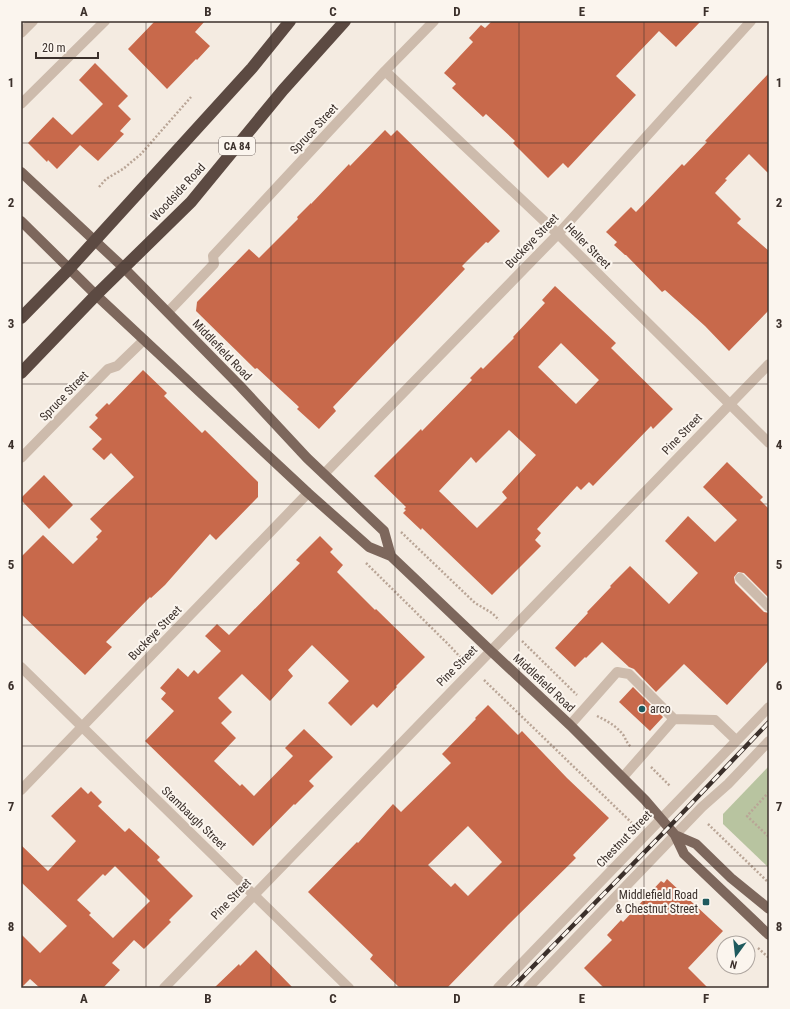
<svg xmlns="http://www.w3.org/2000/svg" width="790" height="1009" font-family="'Roboto Condensed',sans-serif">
	<rect width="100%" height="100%" fill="#f4ebe1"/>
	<path fill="#b8c4a0" d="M769,766v102l-46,-44v-10z"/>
	<path fill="#c8694b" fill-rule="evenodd" d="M155,21h50l-10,11 15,14 -13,14 -1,-1 -29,30 -39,-40z
		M492,21h209l-25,26 -17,-16 -43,45 20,19 -68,73 -5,-5 -15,15 -35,-35 2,-2 -29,-27 -3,3 -31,-29 4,-4 -12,-11 29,-31 -4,-4 12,-13 4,3z
		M95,63l33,33 -10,10 13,13 -11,12 4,3 -26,27 -18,-16 -23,24 -9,-9 -1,2 -19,-19 25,-26 19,18 31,-31 -24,-24z
		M769,73v101l-20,-20 -24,25 2,1 -12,13 26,26 -4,4 32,28v59l-40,41 -24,-25 -40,-36 -3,2 -36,-37h-1l-11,-10 3,-3 -11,-10 25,-25 5,5 46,-48 2,2 23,-24 -2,-1z
		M385,130l6,6 6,-6 103,101 -12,12 -2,-1 -24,24 3,3 -132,138 3,4 -17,18 -22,-20 2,-2 -42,-39 -2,1 -59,-58 1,-9 52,-53 10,9 39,-39 -1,-2 14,-14v1l38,-40 1,2z
		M555,286l61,57 -5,5 62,61 -20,20 -2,-3 -58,60 -4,-4 -8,8 -4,-4 -40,43 4,4 -6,7 6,6 -49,49 -70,-67 -1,2 -18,-17 3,-3 -2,-1 2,-2 -32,-31 47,-47 1,2 50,-51 -2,-2 11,-11 2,2 31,-31 -1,-1 32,-34 -3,-3zM561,343l38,37 -23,24 -38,-37zM509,430l27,25 -34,37 5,6 -30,30 -38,-37 32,-34 5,6z
		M143,370l24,23 -3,3 38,37 3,-3 53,52v15l-42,43 -6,-6 -45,51 -14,13 -1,-1 -44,45 6,5 -27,28 -64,-61v-57l22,-22 30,29 25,-25 -2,-2 6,-6 -12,-12 44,-42 -23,-24 -7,7 -12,-11 10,-10 -13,-12 9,-9 -3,-3 12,-12 2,2z
		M727,462l36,35 -3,3 9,9v89l-25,-25 -6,-1 -4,5 1,6 29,29 5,1v47l-42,45 -43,-41 -28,28 -22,-23 -5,-2 -27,-25 -16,16 -1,-1 -10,10 -20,-19 33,-35 -1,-1 24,-25 -1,-1 20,-20 39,38 29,-31 -33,-32 23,-25 27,26 22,-22 -34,-33z
		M44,475l29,30 -24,24 -28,-29v-2z
		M320,536l13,13 -3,3 13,13 -6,7 38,38 1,-1 49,48 -29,29 1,1 -20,21 -4,-4 -22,22 -23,-23 21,-22 -37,-36 -24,25 5,6 -23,25 -28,-27 -24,24 14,14 -11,11 15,15 -22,23 26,25 2,-2 12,12 39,-40 -8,-8 19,-19 29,28 -24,24 5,5 -19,19 -1,-1 -41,42 -108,-105 29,-30 -13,-12 5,-6 -6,-5 18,-20 10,9 6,-7 4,4 23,-23 -16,-15 12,-12 12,11 71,-72 -4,-3z
		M633,687l30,30 -13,14 -31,-29z
		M488,705l30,30 4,-4 45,47 42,40 -36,37 3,3 -68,67 -61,63h-47l-30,-29 3,-4 -65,-63 49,-50 1,1 35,-39 8,8 50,-49 -9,-9 34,-35 -1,-1zM468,826l34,36 -34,34 -13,-13 -4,4 -23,-22z
		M81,787l7,7 3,-3 11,11 -4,4 27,26 4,-4 15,14 16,15 -3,3 36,36 -24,24 2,2 -27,27 -10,-9 -22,23 8,7 -17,18h-63l-10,-9 -9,9v-54l19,19 27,-27 -46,-44v-37l27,26 28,-30 -25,-25zM115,866l35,35 -37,37 -24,-23 2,-2 -14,-13 26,-26 2,2z
		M667,879l56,52 -35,37 20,20h-104l-20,-20 28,-28 -5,-5 14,-15 2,2 38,-41 3,2z
		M256,950l37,38h-79l25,-24 1,2z"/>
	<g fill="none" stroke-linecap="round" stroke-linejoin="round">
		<path stroke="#b9a596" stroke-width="2.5" stroke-dasharray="2 2" stroke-linecap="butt" d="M99,187l7,-8 17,-10 18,-15 50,-57
			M401,532l74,71 17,10 7,7
			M366,563l82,81 15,16
			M522,641l55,54
			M484,680l150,145
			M597,716c10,5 20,10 27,20 2,4 3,7 7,11
			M651,767l19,19
			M769,792l-22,24 22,21
			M708,824l61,59
			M758,948l11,10"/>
		<path stroke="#cdbbac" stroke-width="10" d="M21,33l12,-12
			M385,71l173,163 211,209
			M21,104l84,-83
			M168,312l46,-48 -1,-8 172,-185 49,-50
			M21,458l87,-89 9,-3 27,-26
			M324,474l234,-240 193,-213
			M740,578l29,29
			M21,667l328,321
			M674,719l41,1 21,20
			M570,725l47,-53 12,2 45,45 -51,58
			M21,790l287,-297
			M164,988l605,-624
			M498,988l271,-281
			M528,988l147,-153 27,-28 26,-23 41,-43"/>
		<path stroke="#7d675c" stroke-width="10" d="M21,172l103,96 116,118 67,72 77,73 7,25
			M21,221l75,74 212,198 61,54 22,9 100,95 79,74 75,75 30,35 9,19 85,81
			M675,835l21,9 35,34 38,31"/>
		<path stroke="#5c4a42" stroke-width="12" d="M21,318l48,-49 183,-201 38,-47
			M21,373l75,-78 95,-93 92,-112 62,-69"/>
		<defs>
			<path id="rail" d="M512,988l157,-161 100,-105"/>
		</defs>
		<use href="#rail" stroke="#3b302b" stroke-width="4.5"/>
		<use href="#rail" stroke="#fbf5ee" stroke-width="3" stroke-dasharray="9" stroke-linecap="butt"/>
	</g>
	<path fill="none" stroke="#3b302b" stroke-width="1" stroke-opacity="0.55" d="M146,21v967M271,21v967M395,21v967M519,21v967M644,21v967M21,143h748M21,263h748M21,384h748M21,504h748M21,625h748M21,746h748M21,866h748"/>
	<g fill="#1f5a5e" stroke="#fbf5ee" stroke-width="1.5">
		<circle cx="642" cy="709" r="4"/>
		<rect x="702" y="898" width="8" height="8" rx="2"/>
	</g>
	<g text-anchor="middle" stroke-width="4" stroke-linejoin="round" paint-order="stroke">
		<rect fill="#fbf5ee" stroke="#756b66" stroke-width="1" x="219" y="137" width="36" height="18" rx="3"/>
		<g font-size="11" font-weight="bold" fill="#3b302b">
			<text x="237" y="150">CA 84</text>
		</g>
		<g font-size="12" fill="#3b302b" stroke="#fbf5ee">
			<text transform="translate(314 129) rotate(-47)" y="4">Spruce Street</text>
			<text transform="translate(178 192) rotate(-47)" y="4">Woodside Road</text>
			<text transform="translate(532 241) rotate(-46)" y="4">Buckeye Street</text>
			<text transform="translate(588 246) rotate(45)" y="4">Heller Street</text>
			<text transform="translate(222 350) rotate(46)" y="4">Middlefield Road</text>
			<text transform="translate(64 396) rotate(-46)" y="4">Spruce Street</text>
			<text transform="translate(682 434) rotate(-46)" y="4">Pine Street</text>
			<text transform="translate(155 633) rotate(-46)" y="4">Buckeye Street</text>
			<text transform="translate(457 666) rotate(-45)" y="4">Pine Street</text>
			<text transform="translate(544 683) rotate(43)" y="4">Middlefield Road</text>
			<text transform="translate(194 818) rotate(44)" y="4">Stambaugh Street</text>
			<text transform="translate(624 839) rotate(-46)" y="4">Chestnut Street</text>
			<text transform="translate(231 899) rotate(-46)" y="4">Pine Street</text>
		</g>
		<g font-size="12" fill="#3b302b" stroke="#fbf5ee" text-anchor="start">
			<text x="650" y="713">arco</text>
			<text x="698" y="899" text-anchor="end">Middlefield Road<tspan x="698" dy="14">&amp; Chestnut Street</tspan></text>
		</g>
	</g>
	<rect width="790" height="1009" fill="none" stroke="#fbf5ee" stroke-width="44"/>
	<g transform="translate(736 955) rotate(195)"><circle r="19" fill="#fbf5ee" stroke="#aea6a0"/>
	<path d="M0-3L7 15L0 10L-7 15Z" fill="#1f5a5e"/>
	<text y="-6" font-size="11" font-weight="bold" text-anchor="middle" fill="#3b302b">N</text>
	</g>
	<path d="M36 52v6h62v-6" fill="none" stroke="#3b302b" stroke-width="2"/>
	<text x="42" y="52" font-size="12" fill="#3b302b" stroke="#fbf5ee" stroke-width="3" paint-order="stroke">20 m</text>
	<rect x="22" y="22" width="746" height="965" fill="none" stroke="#3b302b" stroke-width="1.5"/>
	<g font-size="13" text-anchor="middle" font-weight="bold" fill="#3b302b">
		<text x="84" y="16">A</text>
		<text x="208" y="16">B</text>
		<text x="333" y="16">C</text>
		<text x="457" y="16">D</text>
		<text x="582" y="16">E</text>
		<text x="706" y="16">F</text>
		<text x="11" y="87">1</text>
		<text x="779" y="87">1</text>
		<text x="11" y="207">2</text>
		<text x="779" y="207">2</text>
		<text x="11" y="328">3</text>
		<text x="779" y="328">3</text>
		<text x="11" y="449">4</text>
		<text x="779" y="449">4</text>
		<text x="11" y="569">5</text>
		<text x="779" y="569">5</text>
		<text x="11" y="690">6</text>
		<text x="779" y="690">6</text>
		<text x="11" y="811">7</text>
		<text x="779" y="811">7</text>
		<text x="11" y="931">8</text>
		<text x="779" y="931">8</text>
		<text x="84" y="1003">A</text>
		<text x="208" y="1003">B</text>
		<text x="333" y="1003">C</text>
		<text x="457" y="1003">D</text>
		<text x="582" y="1003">E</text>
		<text x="706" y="1003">F</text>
	</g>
</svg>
